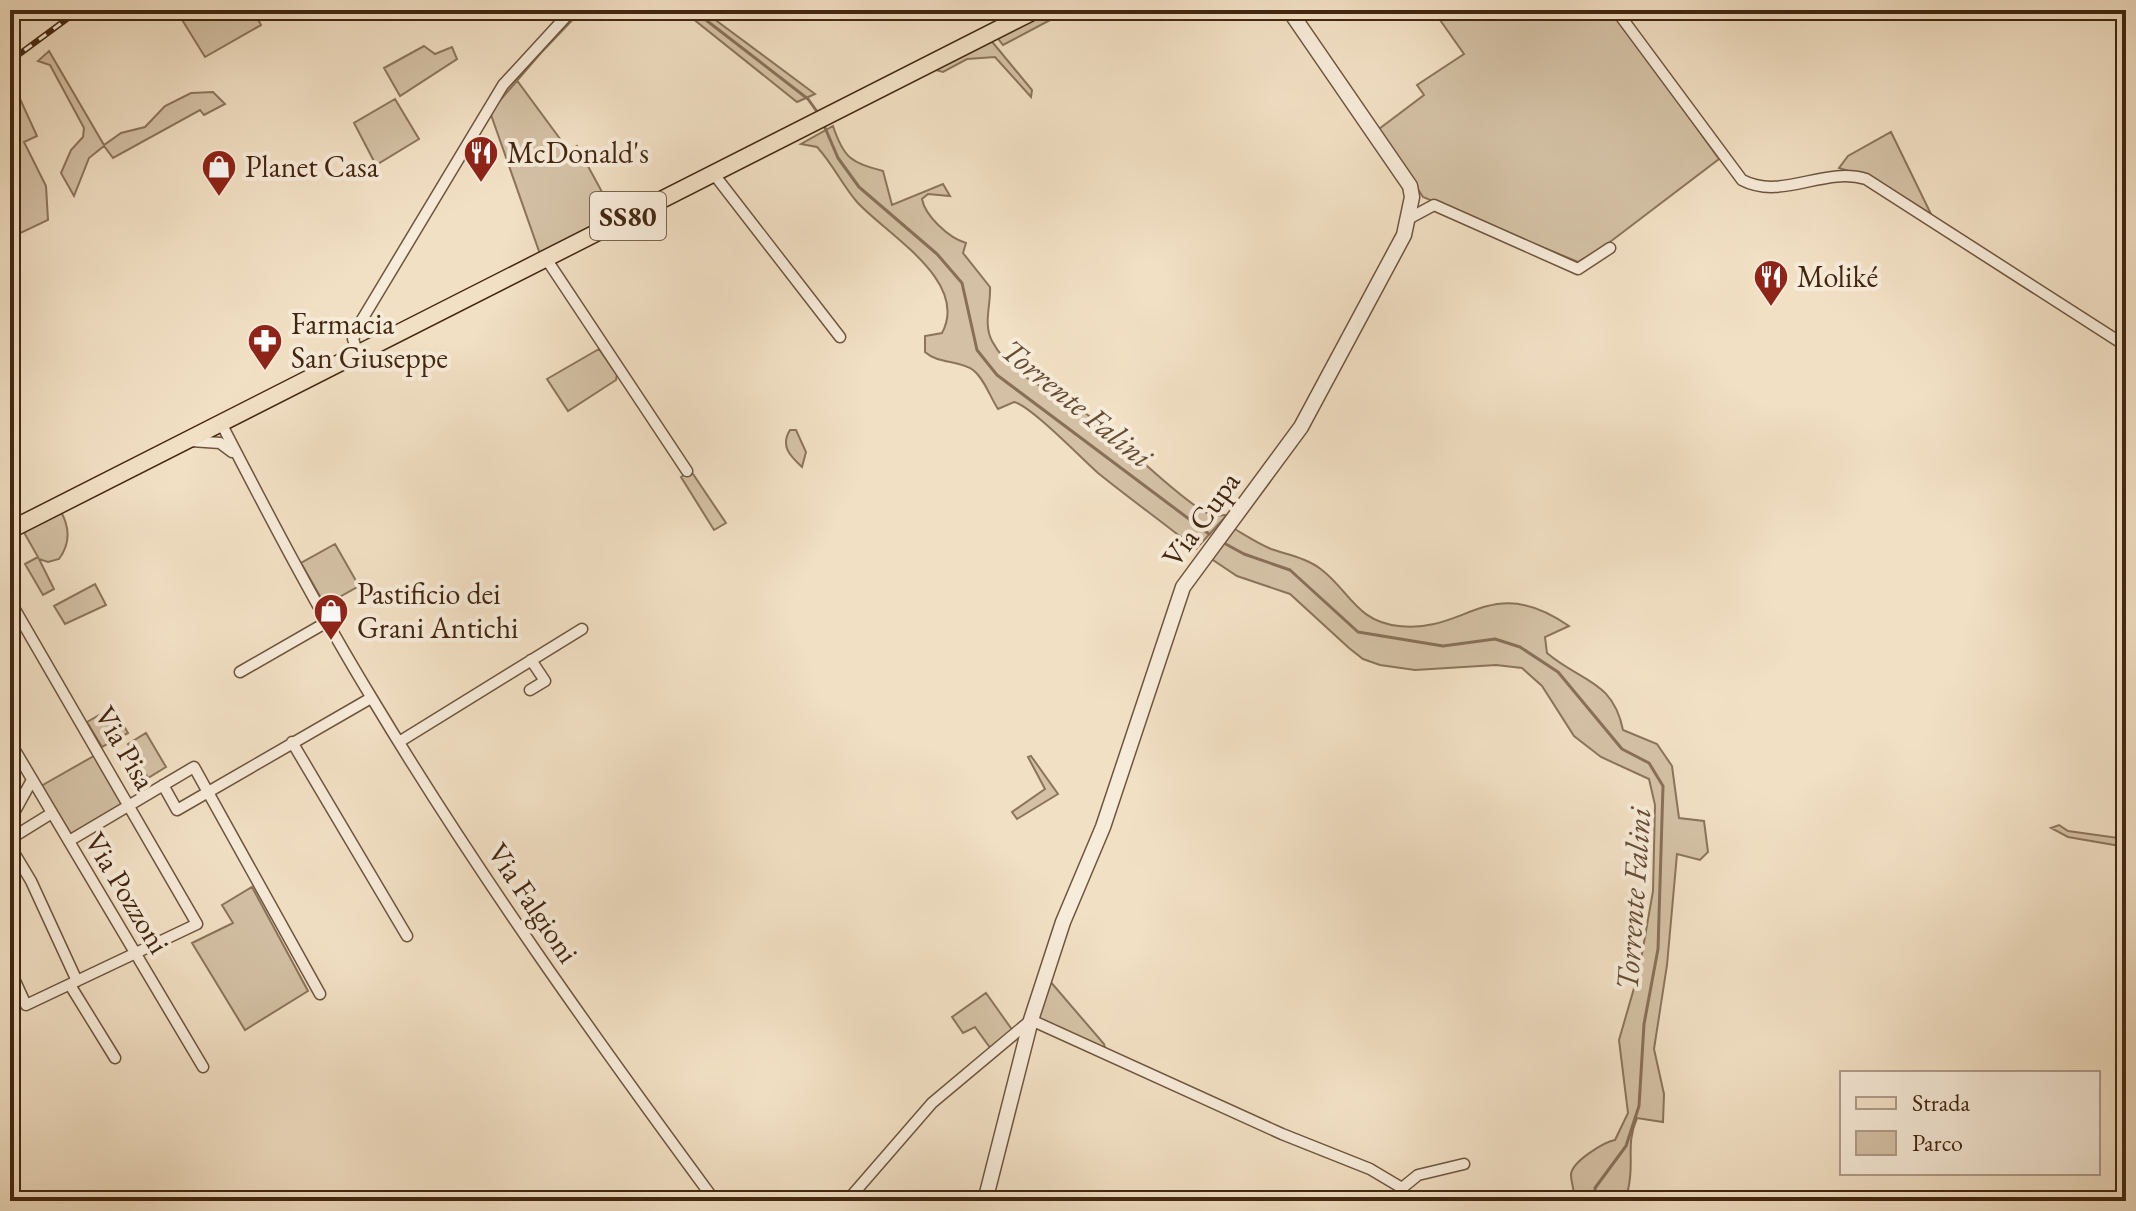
<svg xmlns="http://www.w3.org/2000/svg" width="2136" height="1211" font-family="'EB Garamond',serif">
	<rect width="100%" height="100%" fill="#f2e0c4"/>
	<filter id="stains"><feTurbulence type="fractalNoise" baseFrequency=".0025" numOctaves="4"/><feColorMatrix values="0 0 0 0 .2 0 0 0 0 .09 0 0 0 0 .02 0 0 0 .5 -.17"/></filter>
	<radialGradient id="worn" r=".72"><stop offset=".6" stop-color="#630" stop-opacity="0"/><stop offset="1" stop-color="#630" stop-opacity=".3"/></radialGradient>
	<path fill="#d4c1a5" stroke="#8b745a" stroke-width="2" d="M176,10h77l8,15 -56,32z
		M578,10h4l-66,69 53,72 8,-5 37,68 -74,40 -50,-142z
		M682,10h20l113,84 -18,8z
		M1048,10h21l-66,35 -7,-9z
		M1433,10h179l107,149 -113,86 -28,17 -155,-65 -44,-68 45,-34 -7,-10 47,-31z
		M989,38l43,52 -1,7 -36,-40 -28,2 -24,13 -11,-3z
		M424,46l11,8 17,-7 5,12 -57,37 -16,-28z
		M49,51l55,94 17,-12 24,-6 20,-21 26,-13 22,-1 12,12 -21,11 -4,-5 -87,48 -9,-12 -15,12 -15,38 -13,-23 10,-23 12,-13 1,-9 -34,-63 -12,-4z
		M10,77l27,59 -13,6 22,44 2,34 -38,18z
		M395,99l24,40 -43,26 -22,-42z
		M833,126c11,33 18,36 50,45l9,34 51,-21 7,12 -22,-2 -6,5c3,17 27,39 44,44l-3,10 27,34c1,18 -7,37 2,54 22,41 67,50 101,78 36,28 67,62 104,88l15,9 15,-1 -31,34c-32,-26 -66,-50 -98,-76 -18,-16 -67,-67 -84,-71l-16,7c-8,-12 -14,-31 -25,-39 -14,-10 -35,-6 -48,-18v-16l17,-3c28,-52 -56,-99 -85,-131 -15,-17 -24,-38 -40,-55l-16,-3z
		M1891,132l40,82 -57,-35 -35,-11 9,-12z
		M599,349l18,26 -1,5 -48,31 -21,-32z
		M790,430h6l10,22 -4,15c-12,-11 -22,-21 -12,-37z
		M691,471l35,52 -12,7 -33,-53z
		M60,510c10,17 11,33 -1,49l-11,3 -9,-3 15,30 -11,6 -18,-31 13,-7 -16,-28z
		M1233,528c12,7 24,15 38,21 17,6 36,9 51,21 28,22 35,52 77,56 68,8 90,-55 170,0l-24,11 2,16c34,29 66,27 76,77l34,14 15,22 7,52 25,3 4,31 -8,8 -23,-6 -10,111 -13,84 10,45 -1,28 -26,-4c-12,28 -2,43 -9,72 -18,13 -33,11 -55,11 3,-10 -2,-16 -2,-26 0,-13 33,-33 44,-35l13,-27 -9,-73 20,-69 14,-80 2,-86 -6,-26 -48,-22 -27,-21 -32,-50 -20,-18 -26,-3 -81,5 -35,-5 -17,-6 -14,-11 -59,-54 -53,-18 -27,-18z
		M335,544l24,42 -34,19 -24,-42z
		M95,584l11,21 -41,19 -11,-18z
		M113,707l15,26 -26,14 -15,-25z
		M146,733l20,34 -18,11 -20,-34z
		M99,753l29,49 -56,34 -31,-50z
		M1031,756l27,38 -41,25 -5,-7 33,-23 -17,-32z
		M2059,825l9,6 58,8v8l-58,-10 -17,-9z
		M252,887l56,104 -63,39 -53,-87 41,-20 -11,-18z
		M1049,980l55,64 2,7 -69,-32z
		M986,993l27,38 -22,18 -16,-22 -12,6 -11,-16z"/>
	<g fill="none" stroke-linecap="round" stroke-linejoin="round">
		<path stroke="#887057" stroke-width="3" d="M693,10l115,89 10,14
			M823,123l15,35 21,29 78,67 25,29 15,67 20,25 212,159
			M1222,542l22,12 46,16 68,62 85,14 52,-7 25,8 38,25 64,77 27,14 14,23 -5,163 -14,75 -5,82 -13,40 -31,42 1,13"/>
		<defs>
			<path id="minor" d="M1616,10l126,170c40,21 82,-14 124,-1l260,167
				M713,173l127,164
				M1408,219l26,-14 144,64 32,-21
				M545,257l142,214
				M358,354l-5,-15 7,-16 143,-238 69,-75
				M221,423c48,93 97,187 152,277 104,173 222,338 342,501
				M191,441l29,2 12,9
				M10,601l187,323 -171,81 -16,-35
				M240,672l87,-50
				M530,690l15,-9 -14,-21
				M10,742l193,325
				M292,742l115,194
				M399,742l183,-113
				M163,785l14,25 194,-112
				M10,820l22,-40
				M10,839l42,-26
				M69,841l125,-74 126,227
				M10,846l21,35 46,100
				M70,985l45,73
				M1402,1188l16,-13 46,-11
				M847,1201l85,-98 99,-83 251,114 88,35 32,19 3,13
				M2124,1201l2,-1"/>
			<path id="tertiary" d="M985,1201l46,-181 32,-98 40,-95 80,-240 118,-160 103,-192 8,-38 -2,-11 -121,-176"/>
			<path id="primary" d="M10,530l1026,-520"/>
		</defs>
		<use href="#minor" stroke="#6e553d" stroke-width="13"/>
		<use href="#tertiary" stroke="#6e553d" stroke-width="17"/>
		<use href="#primary" stroke="#422710" stroke-width="19"/>
		<use href="#minor" stroke="#f7ebd9" stroke-width="10"/>
		<use href="#tertiary" stroke="#f7ebd9" stroke-width="14"/>
		<use href="#primary" stroke="#f2e0c4" stroke-width="16"/>
		<defs>
			<path id="rail" d="M10,61l69,-51"/>
		</defs>
		<use href="#rail" stroke="#422710" stroke-width="6"/>
		<use href="#rail" stroke="#f7ebd9" stroke-width="3" stroke-dasharray="9" stroke-linecap="butt"/>
	</g>
	<defs>
		<symbol id="restaurant-pin" viewBox="-11 -11 22 30"><path d="M0 17L-7.5 6A9.5 9.5 0 1 1 7.5 6Z" fill="#8f2418" stroke="#f7ebd9"/><path d="M-5-6h1v4h1v-4h1v4h1v-4h1v5L-1.5 .5V6h-2V.5L-5-1ZM5-6V6H3V1.5H1.5Q1.5-4 5-6Z" fill="#fff"/></symbol>
		<symbol id="shop-pin" viewBox="-11 -11 22 30"><path d="M0 17L-7.5 6A9.5 9.5 0 1 1 7.5 6Z" fill="#8f2418" stroke="#f7ebd9"/><path d="M-5-2.5h2.3a2.7 3.5 0 0 1 5.4 0H5L5.5 6h-11ZM-1.5-2.5h3a1.5 2.3 0 0 0-3 0Z" fill="#fff"/></symbol>
		<symbol id="pharmacy-pin" viewBox="-11 -11 22 30"><path d="M0 17L-7.5 6A9.5 9.5 0 1 1 7.5 6Z" fill="#8f2418" stroke="#f7ebd9"/><path d="M-2-6h4v4h4v4h-4v4h-4v-4h-4v-4h4Z" fill="#fff"/></symbol>
	</defs>
	<g fill-rule="evenodd">
		<use href="#restaurant-pin" x="461" y="133" width="40" height="54"/>
		<use href="#shop-pin" x="199" y="147" width="40" height="54"/>
		<use href="#restaurant-pin" x="1751" y="257" width="40" height="54"/>
		<use href="#pharmacy-pin" x="245" y="321" width="40" height="54"/>
		<use href="#shop-pin" x="311" y="591" width="40" height="54"/>
	</g>
	<g text-anchor="middle" stroke-width="8" stroke-linejoin="round" paint-order="stroke">
		<rect fill="#f7ebd9" stroke="#78624c" stroke-width="2" x="590" y="192" width="76" height="48" rx="6"/>
		<g font-size="28" font-weight="bold" fill="#422710">
			<text x="628" y="226">SS80</text>
		</g>
		<g font-size="30" fill="#422710" stroke="#f7ebd9" text-anchor="start">
			<text x="507" y="163">McDonald's</text>
			<text x="245" y="177">Planet Casa</text>
			<text x="1797" y="287">Moliké</text>
			<text x="291" y="334">Farmacia<tspan x="291" dy="34">San Giuseppe</tspan></text>
			<text x="357" y="604">Pastificio dei<tspan x="357" dy="34">Grani Antichi</tspan></text>
		</g>
		<g font-size="30" fill="#422710" stroke="#f7ebd9">
			<text transform="translate(1201 519) rotate(-54)" y="10">Via Cupa</text>
			<text transform="translate(125 748) rotate(60)" y="10">Via Pisa</text>
			<text transform="translate(127 893) rotate(59)" y="10">Via Pozzoni</text>
			<text transform="translate(533 903) rotate(56)" y="10">Via Falgioni</text>
		</g>
		<g font-size="32" font-style="italic" fill="#654c34" stroke="#f7ebd9">
			<text transform="translate(1077 403) rotate(39)" y="11">Torrente Falini</text>
			<text transform="translate(1633 899) rotate(-86)" y="11">Torrente Falini</text>
		</g>
	</g>
	<rect width="2136" height="1211" fill="none" stroke="#f2e0c4" stroke-width="40"/>
	<rect x="12" y="12" width="2112" height="1187" fill="none" stroke="#422710" stroke-width="4"/>
	<rect x="20" y="20" width="2096" height="1171" fill="none" stroke="#422710" stroke-width="2"/>
	<rect x="1840" y="1071" width="260" height="104" fill="#f7ebd9" stroke="#af9d89" stroke-width="2"/>
	<rect x="1856" y="1097" width="40" height="12" fill="#f2e0c4" stroke="#af9d89" stroke-width="2"/>
	<text x="1912" y="1111" font-size="24" fill="#422710">Strada</text>
	<rect x="1856" y="1131" width="40" height="24" fill="#d4c1a5" stroke="#af9d89" stroke-width="2"/>
	<text x="1912" y="1151" font-size="24" fill="#422710">Parco</text>
	<rect width="100%" height="100%" filter="url(#stains)"/>
	<rect width="100%" height="100%" fill="url(#worn)"/>
</svg>
